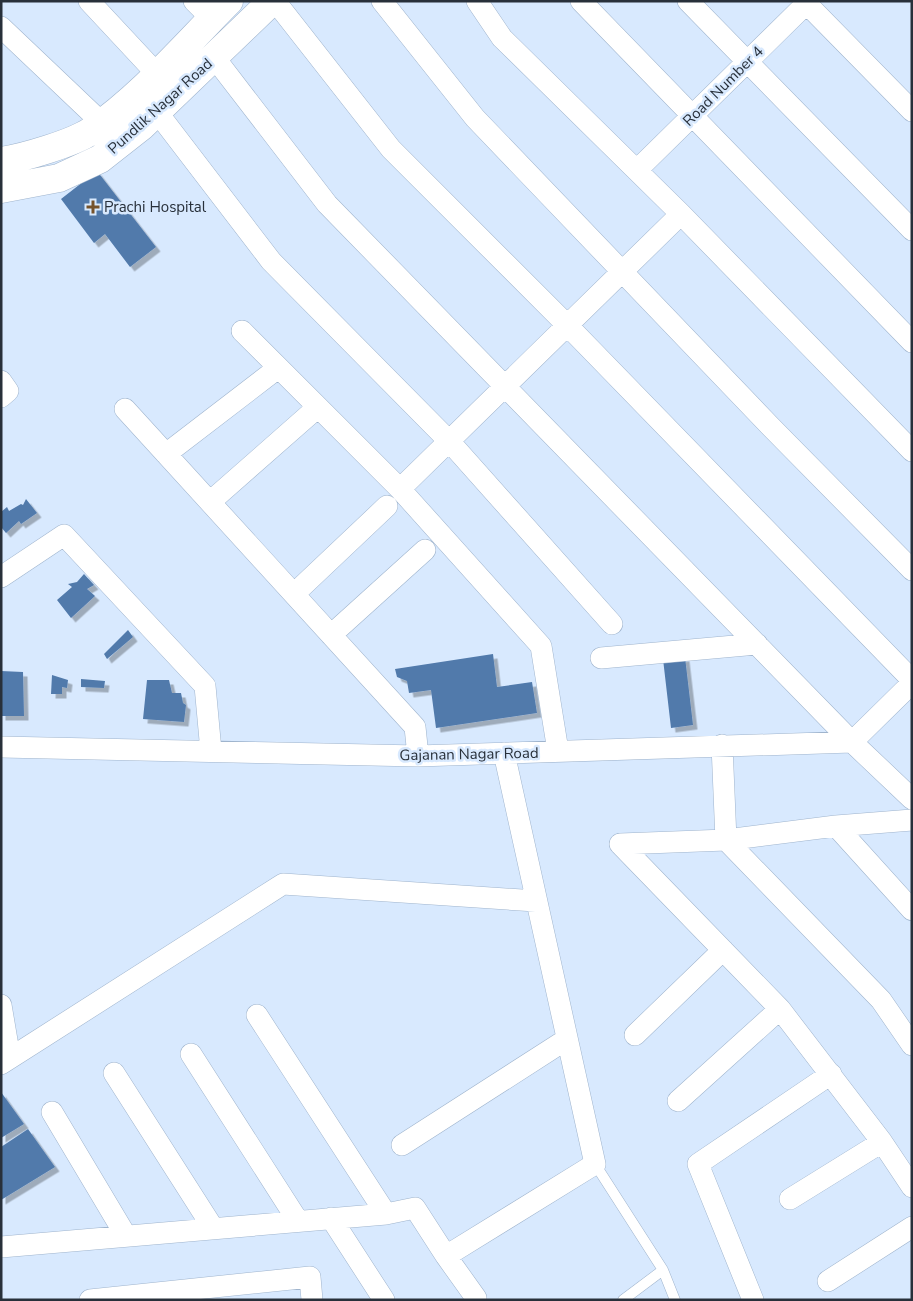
<svg xmlns="http://www.w3.org/2000/svg" width="913" height="1301" font-family="'Nunito Sans',sans-serif">
	<defs>
		<filter id="shadow"><feDropShadow dx="4.5" dy="4.5" stdDeviation="0" flood-color="#0004"/></filter>
	</defs>
	<rect width="100%" height="100%" fill="#d8e9fe"/>
	<path fill="#517aab" filter="url(#shadow)" d="M97,171l59,76 -26,20 -25,-33 -11,9 -33,-44z
		M26,499l11,14 -16,11 -2,-3 -13,12 -5,-6v-15l6,-5 2,4 12,-7 2,1z
		M84,574l10,11 -7,4 8,7 -24,22 -14,-18 15,-13 -4,-3 9,-2z
		M128,630l5,7 -26,22 -3,-5z
		M493,654l4,33 35,-5 5,31 -101,15 -5,-38 -22,3 -2,-12 -10,-4 -2,-8z
		M685,657l8,68 -22,3 -8,-69z
		M1,671l22,1 1,44h-23z
		M52,675l16,5 -1,8 -5,-1v7h-11z
		M81,679l24,2 -1,7 -23,-1z
		M147,680h22l3,13h9l2,10 3,2 -2,17 -41,-3z
		M1,1092l23,32 -23,14z
		M28,1129l27,38 -54,33v-53z"/>
	<g fill="none" stroke-linecap="round" stroke-linejoin="round">
		<defs>
			<path id="lane" d="M595,1164l68,106 12,30
				M623,1300l40,-30"/>
			<path id="street" d="M89,1l68,73
				M194,1l19,19
				M275,1l116,148 176,176 345,355
				M382,1l93,117 296,309 141,143
				M477,1l25,37 179,176 231,237
				M581,1l331,341
				M688,1l224,229
				M804,1l108,110
				M1,27l100,95
				M214,57l113,147 525,538 60,57
				M157,112l114,149 178,180 163,183
				M637,170l172,-169
				M242,331l158,158 141,157 17,105
				M1,381l7,10 -7,6
				M125,409l290,318 3,29
				M166,454l112,-86
				M400,489l281,-275
				M210,502l108,-95
				M1,577l63,-42 141,151 6,65
				M294,594l93,-88
				M331,635l94,-85
				M601,658l156,-14
				M722,745l4,95 155,160 31,45
				M1,747l417,9 434,-14 60,-59
				M836,826l76,84
				M620,844l160,165 102,133 30,45
				M620,844l106,-4 110,-14 76,-6
				M1,1005l9,53
				M257,1015l129,199
				M635,1035l88,-85
				M191,1054l107,167
				M1,1064l282,-180 253,17
				M114,1073l99,155
				M678,1101l102,-92
				M52,1112l74,124
				M402,1145l165,-106
				M790,1199l92,-57
				M331,1218l53,82
				M1,1247l385,-33 29,-6 31,48 149,-92 -91,-411
				M446,1256l30,42
				M828,1281l84,-54
				M90,1300l220,-23 2,23
				M753,1300l-55,-136 133,-90"/>
			<path id="secondary" d="M1,161c22,-3 72,-18 90,-30 52,-36 94,-86 138,-130
				M1,189l58,-11 41,-19 42,-33 130,-125"/>
		</defs>
		<use href="#lane" stroke="#9fb4cd" stroke-width="11"/>
		<use href="#street" stroke="#9fb4cd" stroke-width="22"/>
		<use href="#secondary" stroke="#9fb4cd" stroke-width="29"/>
		<use href="#lane" stroke="#fff" stroke-width="10"/>
		<use href="#street" stroke="#fff" stroke-width="21"/>
		<use href="#secondary" stroke="#fff" stroke-width="28"/>
	</g>
	<path fill="#76532b" stroke="#d8e9fe" stroke-width="2" d="M90.5 199.5h5v5h5v5h-5v5h-5v-5h-5v-5h5z"/>
	<g text-anchor="middle" stroke-width="5" stroke-linejoin="round" paint-order="stroke">
		<g font-size="15" fill="#28303a" stroke="#d8e9fe">
			<text transform="translate(723 86) rotate(-45)" y="5">Road Number 4</text>
			<text transform="translate(160 106) rotate(-42)" y="5">Pundlik Nagar Road</text>
			<text transform="translate(469 754) rotate(-1)" y="5">Gajanan Nagar Road</text>
		</g>
		<g font-size="15" fill="#28303a" stroke="#d8e9fe" text-anchor="start">
			<text x="104" y="212">Prachi Hospital</text>
		</g>
	</g>
	<rect width="913" height="1301" fill="none" stroke="#28303a" stroke-width="5"/>
</svg>
